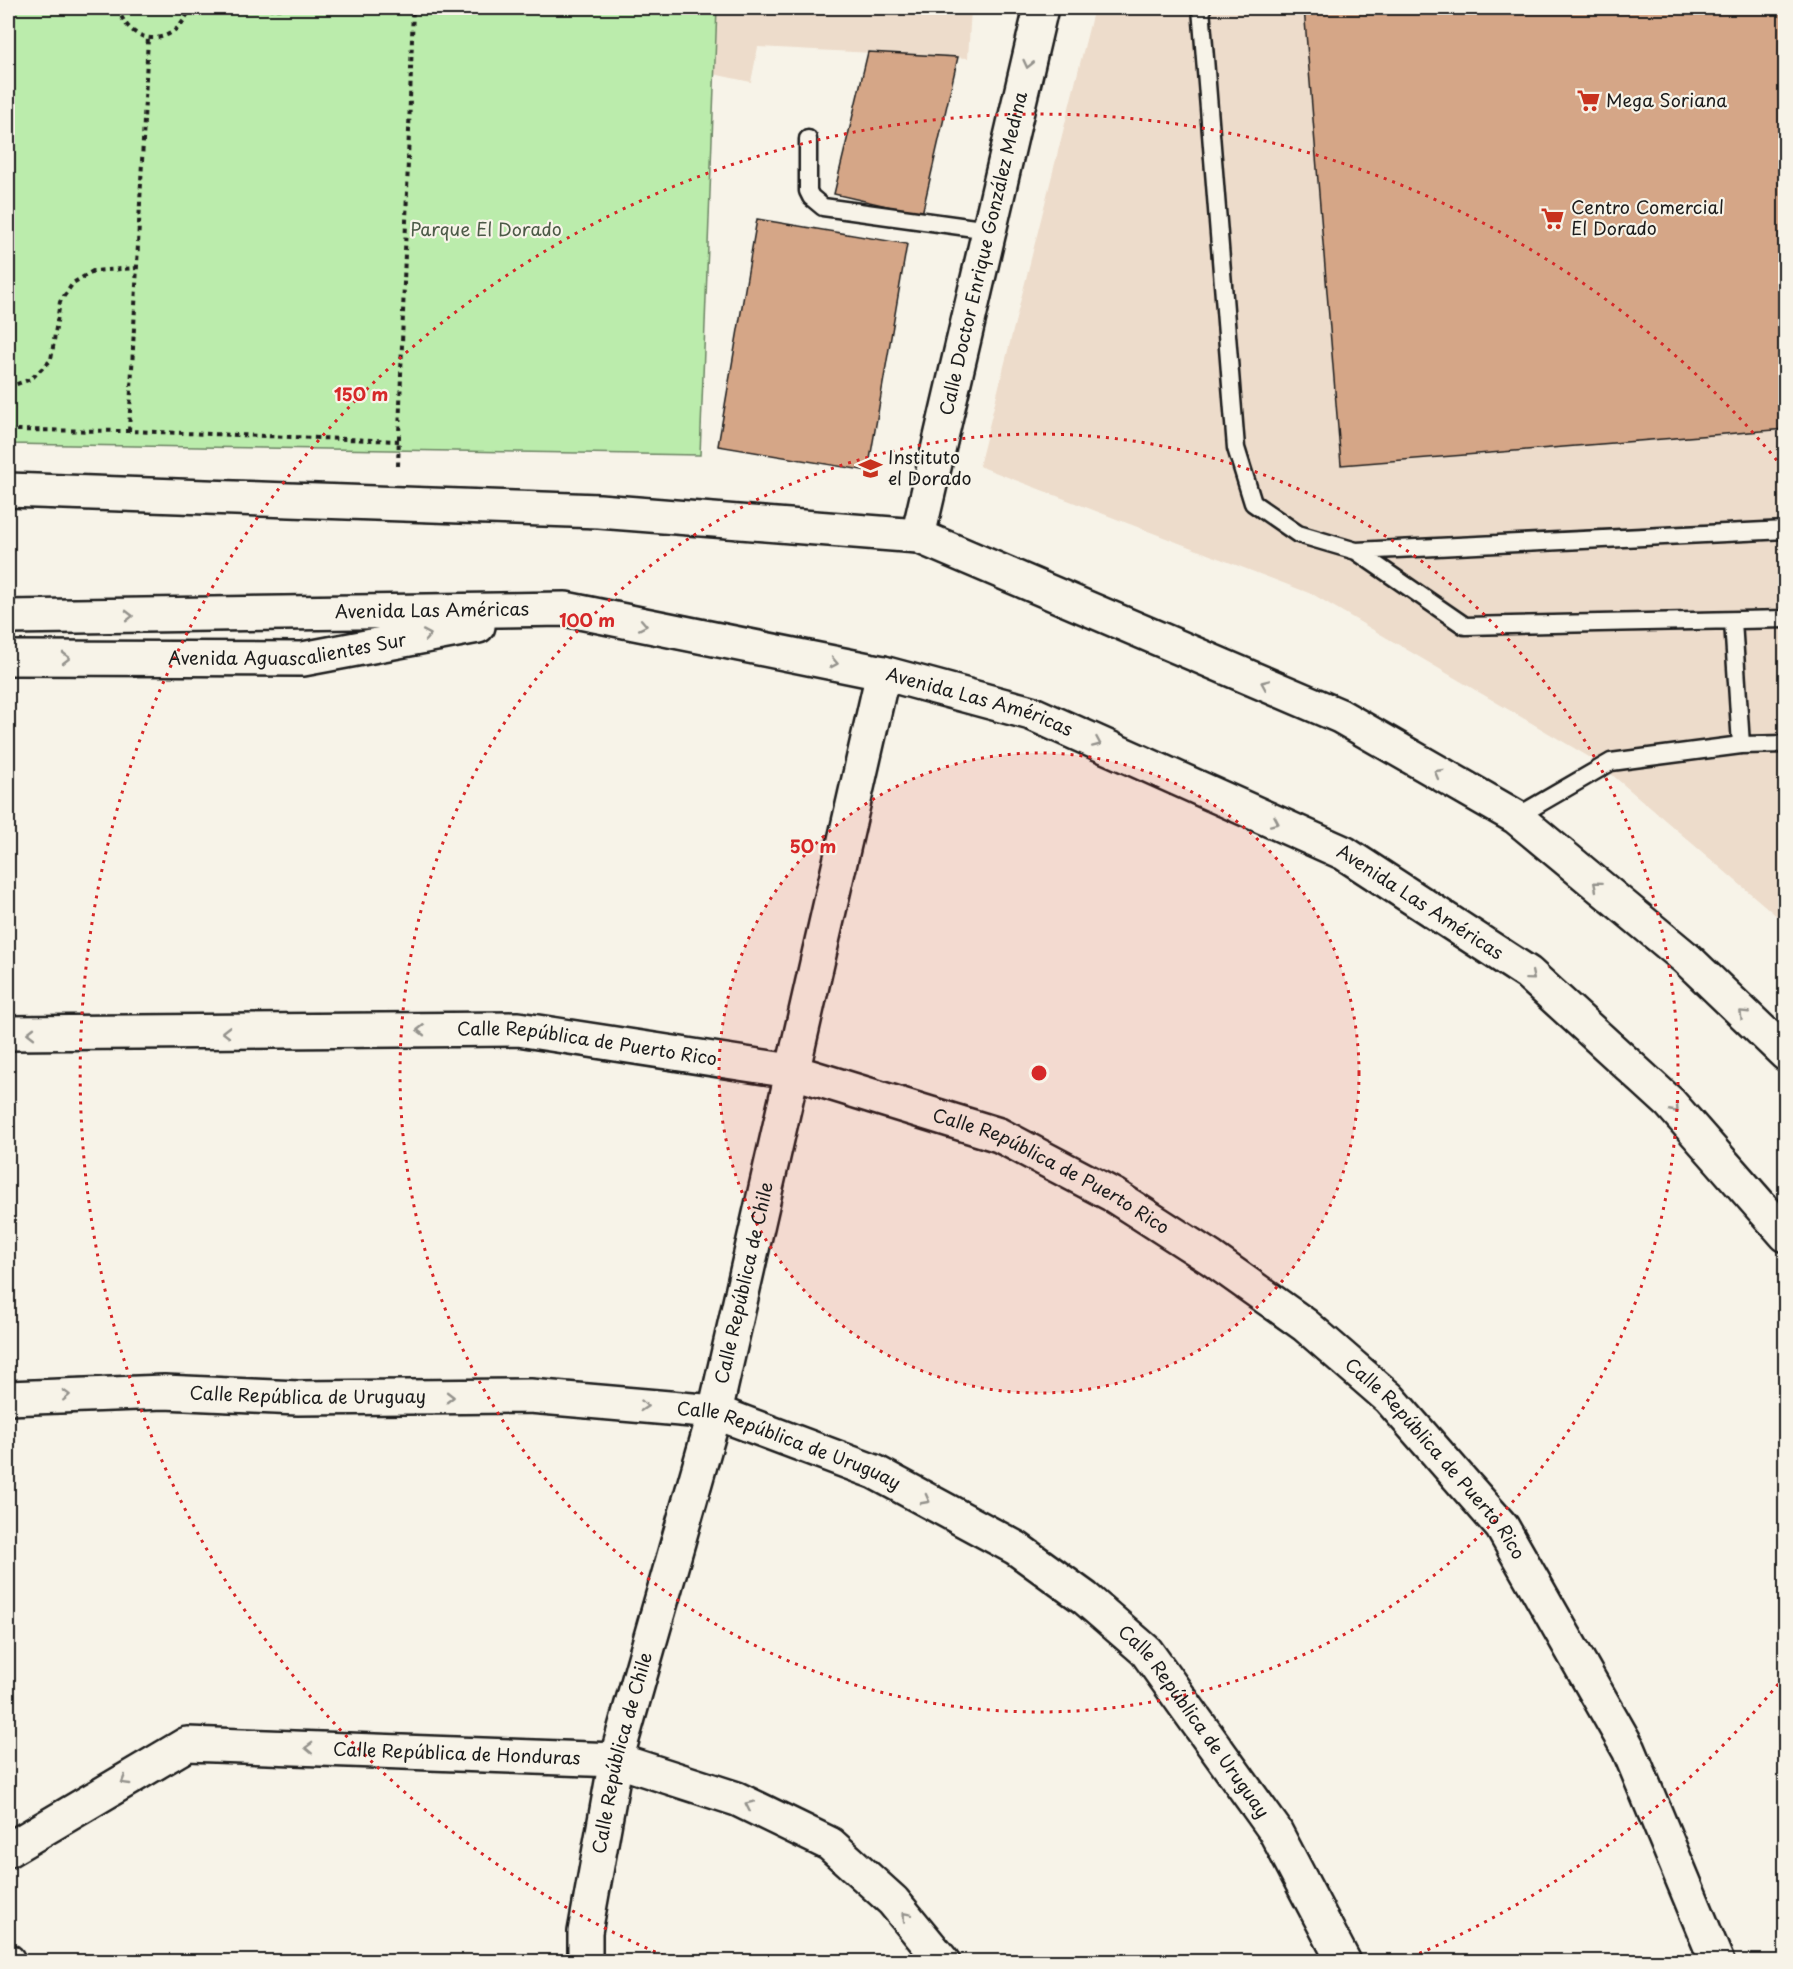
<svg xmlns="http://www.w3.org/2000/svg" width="1793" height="1969" font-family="'Playpen Sans',sans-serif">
	<rect width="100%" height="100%" fill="#f7f3e8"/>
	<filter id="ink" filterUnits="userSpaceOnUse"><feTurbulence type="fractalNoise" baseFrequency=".0167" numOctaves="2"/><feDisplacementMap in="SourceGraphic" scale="12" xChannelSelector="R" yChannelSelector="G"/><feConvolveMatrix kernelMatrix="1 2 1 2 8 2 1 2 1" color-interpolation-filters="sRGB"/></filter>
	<g filter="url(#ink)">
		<path fill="#eddccb" d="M717,8h254l-3,50 -210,-11 -7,35 -38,-8z
			M1094,8h691v915l-189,-162 -282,-166 -335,-129z"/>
		<path fill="#bbecac" stroke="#6c8464" stroke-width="1.5" d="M8,8h709l-17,447 -692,-11z"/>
		<path fill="#d5a687" stroke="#1c1c1c" stroke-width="1.5" d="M1304,8h482v421l-445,36z
			M868,52l90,5 -36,157 -88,-20z
			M757,219l150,25 -39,227 -150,-25z"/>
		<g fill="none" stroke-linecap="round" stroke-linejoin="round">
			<defs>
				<path id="service" d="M1201,8l35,440 17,55 45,31 58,17 430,-21
					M808,139v52l3,6 12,10 166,23
					M1356,551l109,75 321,-7
					M1733,621l8,124
					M1516,817l95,-55 130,-17 45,-1"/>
				<g id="minor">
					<path id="s1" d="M918,536l123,-528"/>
					<path id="s2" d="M8,1033l510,-4 273,42 208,64 114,60 98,63 94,67 84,73 113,129 127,223 88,212"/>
					<path id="s3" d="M8,1398l156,-6 134,6 232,-2 185,16 160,60 141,76 69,50 61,53 128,178 70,133"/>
					<path id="s4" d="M8,1850l179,-106 429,16 121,39 93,45 63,57 50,61"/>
					<path d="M8,1961v1"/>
					<path id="s5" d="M585,1962v-30l31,-172 99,-348 168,-739"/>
				</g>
				<g id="primary">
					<path d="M8,490l591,21 319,25 422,180 176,101 171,142 99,95"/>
					<path id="s6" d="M8,617l557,-8 318,64 148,40 313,140 184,120 142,130 116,132"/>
					<path id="s7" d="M8,658l295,1 175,-33"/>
				</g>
			</defs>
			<use href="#service" stroke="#1c1c1c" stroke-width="21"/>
			<use href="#minor" stroke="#1c1c1c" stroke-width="38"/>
			<use href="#primary" stroke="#1c1c1c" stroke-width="38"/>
			<path stroke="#1c1c1c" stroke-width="4" stroke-dasharray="4.5 4.5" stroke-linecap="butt" d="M118,8c13,41 58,39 72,0
				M214,8l199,2 99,-2
				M8,387l23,-8 20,-19 9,-58 13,-19 20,-12 43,-3
				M8,430l121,1 270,10
				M129,431l19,-394
				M398,466l15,-458"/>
			<use href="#service" stroke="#f7f3e8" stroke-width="16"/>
			<use href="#minor" stroke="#f7f3e8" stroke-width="33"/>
			<use href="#primary" stroke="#f7f3e8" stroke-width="33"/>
		</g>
		<defs><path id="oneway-chevron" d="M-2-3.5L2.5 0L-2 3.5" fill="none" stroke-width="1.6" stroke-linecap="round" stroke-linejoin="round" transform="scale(1.5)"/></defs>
		<g stroke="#94928c">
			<use href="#oneway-chevron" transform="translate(1028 64) rotate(103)"/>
			<use href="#oneway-chevron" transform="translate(129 616) rotate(-1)"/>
			<use href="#oneway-chevron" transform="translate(643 625) rotate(11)"/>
			<use href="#oneway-chevron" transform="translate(427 635) rotate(-11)"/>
			<use href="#oneway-chevron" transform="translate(66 658)"/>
			<use href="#oneway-chevron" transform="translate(834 663) rotate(11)"/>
			<use href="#oneway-chevron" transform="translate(1265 684) rotate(-157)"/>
			<use href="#oneway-chevron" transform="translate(1097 743) rotate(24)"/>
			<use href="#oneway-chevron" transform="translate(1438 773) rotate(-150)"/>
			<use href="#oneway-chevron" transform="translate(1275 822) rotate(24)"/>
			<use href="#oneway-chevron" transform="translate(1597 885) rotate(-140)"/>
			<use href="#oneway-chevron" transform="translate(1531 977) rotate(40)"/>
			<use href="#oneway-chevron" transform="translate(1743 1014) rotate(-136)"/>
			<use href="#oneway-chevron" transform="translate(421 1030) rotate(180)"/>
			<use href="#oneway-chevron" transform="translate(226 1032) rotate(180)"/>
			<use href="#oneway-chevron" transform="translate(31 1033) rotate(180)"/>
			<use href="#oneway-chevron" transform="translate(1675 1109) rotate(48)"/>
			<use href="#oneway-chevron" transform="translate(66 1395) rotate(-2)"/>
			<use href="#oneway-chevron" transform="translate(450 1397)"/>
			<use href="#oneway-chevron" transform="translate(644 1406) rotate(5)"/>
			<use href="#oneway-chevron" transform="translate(926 1500) rotate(28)"/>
			<use href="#oneway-chevron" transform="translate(309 1748) rotate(-178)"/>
			<use href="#oneway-chevron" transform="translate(125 1781) rotate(149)"/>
			<use href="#oneway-chevron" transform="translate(749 1805) rotate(-154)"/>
			<use href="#oneway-chevron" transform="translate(906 1916) rotate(-130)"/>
		</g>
	</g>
	<circle cx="1039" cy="1073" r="320" fill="#d62828" fill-opacity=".12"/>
	<g fill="none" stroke="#d62828" stroke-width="3" stroke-dasharray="3 6">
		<circle cx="1039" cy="1073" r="320"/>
		<circle cx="1039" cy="1073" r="639"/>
		<path d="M1784 1677A959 959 0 0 1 1406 1959M672 1959A959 959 0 1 1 1784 469"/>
	</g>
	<defs>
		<symbol id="supermarket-bare" viewBox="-9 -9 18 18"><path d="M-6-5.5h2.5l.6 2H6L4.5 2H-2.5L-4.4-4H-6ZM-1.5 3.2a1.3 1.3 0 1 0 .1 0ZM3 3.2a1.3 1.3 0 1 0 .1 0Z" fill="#c8321e" stroke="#f7f3e8" stroke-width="2.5" paint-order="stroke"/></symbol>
		<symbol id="university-bare" viewBox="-9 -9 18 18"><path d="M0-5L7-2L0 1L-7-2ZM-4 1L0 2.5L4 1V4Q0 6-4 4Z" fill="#c8321e" stroke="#f7f3e8" stroke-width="2.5" paint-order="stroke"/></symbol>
	</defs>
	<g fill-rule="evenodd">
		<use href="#supermarket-bare" x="1572" y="84" width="33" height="33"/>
		<use href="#supermarket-bare" x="1536" y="202" width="33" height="33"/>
		<use href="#university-bare" x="854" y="452" width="33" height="33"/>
	</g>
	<g text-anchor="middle" stroke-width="4.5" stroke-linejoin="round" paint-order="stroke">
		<g font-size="18" fill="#1c1c1c" stroke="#f7f3e8" text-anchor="start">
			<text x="1606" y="107">Mega Soriana</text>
			<text x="1571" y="214">Centro Comercial<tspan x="1571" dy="21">El Dorado</tspan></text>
			<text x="888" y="464">Instituto<tspan x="888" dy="21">el Dorado</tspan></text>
		</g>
		<g font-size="18" fill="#4c5a47" stroke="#f7f3e8">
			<text x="486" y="236">Parque El Dorado</text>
		</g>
		<g font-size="18" fill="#1c1c1c" stroke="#f7f3e8">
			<text dy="6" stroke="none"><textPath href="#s1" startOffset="290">Calle Doctor Enrique González Medina</textPath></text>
			<text dy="6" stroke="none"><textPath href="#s6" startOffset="424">Avenida Las Américas</textPath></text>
			<text dy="6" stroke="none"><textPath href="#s7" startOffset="280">Avenida Aguascalientes Sur</textPath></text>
			<text dy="6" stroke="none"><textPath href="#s6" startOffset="982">Avenida Las Américas</textPath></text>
			<text dy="6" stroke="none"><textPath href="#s6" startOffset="1468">Avenida Las Américas</textPath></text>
			<text dy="6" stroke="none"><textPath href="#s2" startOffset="580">Calle República de Puerto Rico</textPath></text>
			<text dy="6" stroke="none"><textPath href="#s2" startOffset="1066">Calle República de Puerto Rico</textPath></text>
			<text dy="6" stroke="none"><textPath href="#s5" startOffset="699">Calle República de Chile</textPath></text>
			<text dy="6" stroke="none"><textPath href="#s3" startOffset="300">Calle República de Uruguay</textPath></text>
			<text dy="6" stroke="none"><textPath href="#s3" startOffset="788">Calle República de Uruguay</textPath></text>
			<text dy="6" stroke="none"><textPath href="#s2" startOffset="1552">Calle República de Puerto Rico</textPath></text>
			<text dy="6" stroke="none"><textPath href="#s3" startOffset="1290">Calle República de Uruguay</textPath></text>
			<text dy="6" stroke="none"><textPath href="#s4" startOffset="478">Calle República de Honduras</textPath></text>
			<text dy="6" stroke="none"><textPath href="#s5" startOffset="213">Calle República de Chile</textPath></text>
		</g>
	</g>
	<circle cx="1039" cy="1073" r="9" fill="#d62828" stroke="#f7f3e8" stroke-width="3"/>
	<g font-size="18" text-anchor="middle" font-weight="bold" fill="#d62828" stroke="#f7f3e8" stroke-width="4.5" stroke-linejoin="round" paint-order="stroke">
		<text x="361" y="401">150 m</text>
		<text x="587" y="627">100 m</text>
		<text x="813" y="853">50 m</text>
	</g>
	<rect width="1793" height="1969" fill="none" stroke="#f7f3e8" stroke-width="30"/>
	<rect x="15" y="15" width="1763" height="1939" fill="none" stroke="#1c1c1c" stroke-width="2" filter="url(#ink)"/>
</svg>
